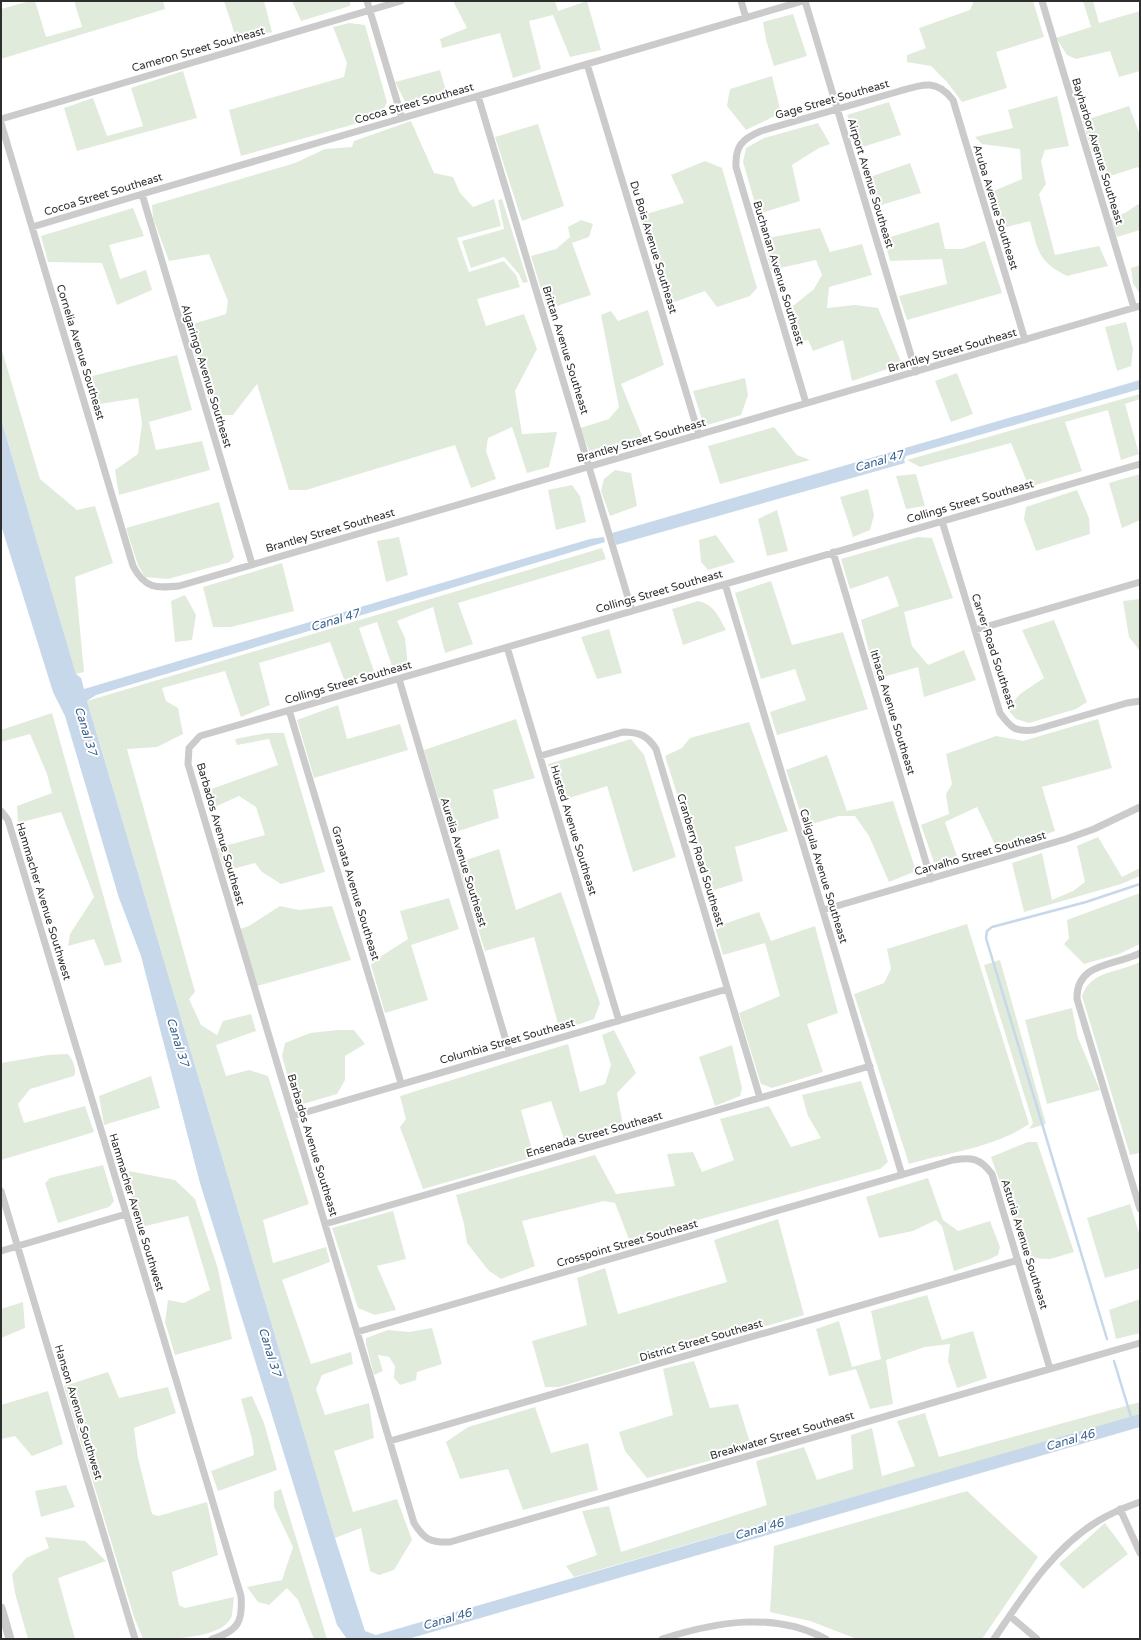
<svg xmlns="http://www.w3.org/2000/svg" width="1141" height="1640" font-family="'Varela Round',sans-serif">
	<rect width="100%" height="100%" fill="#fff"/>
	<path fill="#e1ebdb" d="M30,1h5l11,36 36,-10 -8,-26h89l2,8 -164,50v-50z
		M224,1h40l8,31 -35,9z
		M292,1h58v5l-49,15z
		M453,1h102l3,10 29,-10 14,49 -31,7 -17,-42 -24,6 12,48 -28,9 -13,-45 -58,15 -2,-9 27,-11z
		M974,1h59l11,36 -48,15 11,36 -45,14 -15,-20 -16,-16 -24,-4v-7l19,-7 -7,-20 51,-18z
		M1083,1h10l6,22 41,-12v60l-21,6 -9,-26 -34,8 -9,-4 -11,-17 35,-11z
		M793,14l14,42 -33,10 -8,-26 -3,-18z
		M349,23l16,2 22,77 -7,15 -139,39 -12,-46 115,-33 3,-14 -14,-36z
		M440,70l8,28 -39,11 -14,-27z
		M183,71l14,47 -120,33 -13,-43 29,-10 14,38 36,-10 -12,-38z
		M772,76l9,37 -35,17 -19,-24 3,-17z
		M1057,96l12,50 -24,4 -4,11 5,23 -7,10 16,61 44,-9 9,20 -41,10c-30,-15 -29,-26 -37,-55l-27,7 -14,-35 33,-14 -2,-30 -38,-5 -7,-7 38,-9 -5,-18z
		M889,102l12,33 -42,13 -12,-33z
		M1129,106l11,29v38l-2,-6 -37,12 -19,-58z
		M411,121l23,52 19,4 7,16 13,14 21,-8 7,27 -44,12 12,34 35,-11 12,14 4,12 -43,12 9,27 38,-12 13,35 -22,42 7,43 35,-2 -8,35 -22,6 -15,-46 -24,11 -2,13 10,28 -25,9 -16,-43 -149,45h-17l-32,-106 -24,31h-20l-27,-89 40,-12 2,-13 -19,-47 -40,7 -16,-43 -1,-13 143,-42 30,-14 27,-2 2,-6z
		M818,123l12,21 -11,4 -27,17 8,36 -42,13 -15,-52 3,-14 18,-10z
		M538,124l26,82 -42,15 -27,-84z
		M705,161l17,7 35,120 -7,8 -33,11 -12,-16 -39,14 -27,-89 45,-13 -13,-28z
		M910,163l11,30 -46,14 -11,-28z
		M502,199l26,83 -5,1 -4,-9 -15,-17 -33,11 -9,-27 42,-12 -6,-29z
		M1140,203v27l-23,7 -7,-19 15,-5z
		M133,208l11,28 -35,9 11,34 26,-9 6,20 -35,15 -15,-42 -54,-1 -7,-26z
		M581,220l12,4 -4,13 -17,6 19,52 -44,14 -16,-53 25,-7 14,-12 -2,-10z
		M939,222l6,27h17l23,-8 17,52 -95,27 -8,-24 48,-12 -5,-25 -52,2 -6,-22z
		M820,228l10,24 32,-8 10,31 -43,12 -2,21 28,-3 23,3 24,56 -50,17 -9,-41 -30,11 -5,-11 -12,4 -8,-34 26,-21 8,-14 -6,-15 -45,10 -8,-31z
		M1140,265v29l-7,-11 -2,-15z
		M648,310l16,55 -43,19 24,59 -50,14 -5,-4 -10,-25 29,-9 10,-12 -18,-92 10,-4 7,10z
		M1126,322l7,27 -2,17 -14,5 -12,-44z
		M1,347l39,132 37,31 18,-4 18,57 -38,14 9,95 -8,2 -75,-255z
		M177,355l15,55 -43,12 7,28 46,-9 8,29 -91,25 -4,-25 23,-16 4,-31 -4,-25 -38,6c-8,-8 -13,-15 -12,-27z
		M957,373l16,41 -22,8 -16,-41z
		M745,378l3,17 -7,20 -37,11 -11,-35z
		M1140,394v5l-15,5 14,50 -18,6 -13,-50 -43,12 17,49 -53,16 -18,-44 -91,24 -13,-7z
		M774,427l23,28 13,5 -90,24 -12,-38z
		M615,470l16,3 6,33 -27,10 -9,-25 3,-12z
		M916,474l9,32 -19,3 -10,-33z
		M1140,474v46l-18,8 -13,-45z
		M572,485l8,11 6,26 -30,8 -8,-40z
		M868,489l6,26 -4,15 -17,7 -13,-40z
		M1077,490l12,28 1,16 -54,17 -12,-32 2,-12z
		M219,502l15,55 -4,5 -62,17 -23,-2 -7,-12 -12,-37z
		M777,510l11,41 -21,5 -9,-37z
		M716,535l19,27 -27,8 -7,-8 -2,-22z
		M399,537l9,38 -22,7 -9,-41z
		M918,537l14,1 21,60 -49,14 8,34 16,19 36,-15 12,30 -52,17 -6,-30 -42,12 -15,-59 38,-14 -11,-30 -38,13 -9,-30z
		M602,548l4,11 -148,44 15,41 -28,9 -12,-46 -36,14 8,17 3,28 -14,6 -17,-50 -18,6 16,46 -30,8 -15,-40 -71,21 11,42 -29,12 -16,-46 -63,17 4,13 12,7 5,26 -26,13 -30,2 68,243 -6,7 12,26 16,10 6,-14 28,-7 5,17 -40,14 10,31 23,-6 19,6 41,128 -46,16 10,43 53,-16 4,15 -48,18 29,84 40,-12 2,12 -31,11 -6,14 9,26 44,-12 5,35 -40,13 19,61 44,-13 15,41 -18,30 -15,5 -9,-4 -9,-43 -26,10 -248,-837z
		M282,563l12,48 -63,16h-18l-10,-40z
		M771,581l21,64 51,-13 25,77 -91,26 -7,-23 36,-12 -11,-31 -34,10 -26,-86z
		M185,595l11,20 -4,25 -17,2 -4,-41z
		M1140,599v52l-11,-14 -6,-36z
		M698,601c16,3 21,16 28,29l-43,15 -11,-36z
		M1054,620l33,82 -11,7 -47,14 -13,-4 -9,-10 13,-15 24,-16 -22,-48z
		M609,629l13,44 -25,6 -16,-42z
		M338,705l9,34 53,-15 8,26 -94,28 -17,-58z
		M52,713l70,249 -17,4 -11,-27 -26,7 2,-12 24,-37 -33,-85 -43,11 -1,-17 35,-13 -5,-19 -17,-40 -29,8v-12z
		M516,719l19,59 -42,12 6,28 -50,16 -25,-84z
		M1098,719l14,49 -70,19 13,44 -57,20 -21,-44 -32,15 14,40 -22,9 -16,-46 28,-11 -3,-20 6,-10 -6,-30 50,-18 27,5z
		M749,722l39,109 -53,16 8,34 -35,11 -43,-136 17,-8 8,-10z
		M267,733h17l41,139 -44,12 -19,-12 -7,-9 -30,8 -8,-23 48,-13 -9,-28 -17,-11 -31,14 -5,-18 75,-27 -9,-26 -32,6 -2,-6z
		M631,739l13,16 32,102 -43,15 -26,-86 -47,15 -12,-37z
		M827,755l20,56 46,-10 23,70 -27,11 -20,-46 -14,-20h-16l-34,10 -19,-56z
		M1098,837l24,40 18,-9v8l-19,8 -97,28 -12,-49 30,-10 10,47 21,-9 12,-9 -8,-36z
		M499,849l17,61 45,-18 39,111 -6,16 -34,12 -26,-94 -49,14 -28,-88z
		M1140,893v51l-21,10 -35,10 -20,-20 5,-6 -2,-18z
		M449,898l10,31 -48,16 17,55 -43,13 -14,-48 12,-10 25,-16 -8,-28z
		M280,906l19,4 33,-4 19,54 -94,26 -17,-57 9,-3z
		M759,912l12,29 44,-15 23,87 -31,11 16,48 -51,16 -11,-4 -22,-71 41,-17 -15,-53 -42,12 -8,-28z
		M967,924l62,200c-33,23 -82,29 -120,40l-55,-170 30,-11 7,-14 -4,-20z
		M1000,960l46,164 -17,5 4,-6 -49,-158z
		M1140,962v191l-10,2 -48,-159c9,-26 36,-23 58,-34z
		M1072,1008l6,30 22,52 -53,14 -22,-84z
		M338,1030h16l11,14 -20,12v24l-8,14 -41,12 -14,-50 3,-13 25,-10z
		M614,1030l22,43 -19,20 7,38 -57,17 -16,-47 -30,9 13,47 -111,32 -23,-62 6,-8 -6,-23 168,-52 12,48 25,-8 6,-19 -9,-30z
		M732,1045l10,43 -2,8 -25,10 -16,-49z
		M68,1054c5,6 9,15 6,22l-44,13 -12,15 6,19 61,-17 9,26 -93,28v-97l47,-8z
		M151,1076l9,32 -56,17 -5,-29z
		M861,1081l27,81 -8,7 -179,50 -69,28 -17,-44 -11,-2 -82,20 13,45 -34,13 -12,-8 -22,-28 -3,-19 -8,-29 139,-40 21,39 59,-8 -8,-32 26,-2 9,20 32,-12 -14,-41 49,-13 22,41 30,-9 -13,-22 -6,-21z
		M1028,1142h9l37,110 -24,7 -23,-1 -36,-101z
		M103,1165l11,36 -5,6 -51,16 -13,-40 5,-5z
		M129,1171l46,9 20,19 23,70 14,70 -57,16 -10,-33 3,-22 16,3 26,-13 -22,-74 -47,11 -14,-45z
		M928,1178l15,42 15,11 32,-10 10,26 -2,8 -8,4 -36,12 -12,-45 -6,-6 -23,11 -34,7 -13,-41z
		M1130,1204l10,32v32l-35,10 -18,-60z
		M393,1211l13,48 -29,7 19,44 -21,5 -17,-7 -26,-80z
		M778,1219l26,96 -245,72h-14l-13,-46 55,-16 -10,-47 28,-10 13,46 109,-32 -13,-42z
		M927,1295l15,45 31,-9 14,47 -30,10 -9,-27 2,-17 -25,3 -39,13 7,44 -23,5 -14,-40 -27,7 -13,-47 23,-8 13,46 29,-8 -10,-48z
		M1140,1299v34l-24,6 -7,-29z
		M23,1302l2,26 -24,10v-29z
		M432,1328l10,36 -25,8 -1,8 -16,5 -6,-7 1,-12 -6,-9 -11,-2 5,16 -9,4 -8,-31v-6l22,-8 21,2z
		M694,1361l16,47 28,-4 14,45 -105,29 -22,-27 -6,-19 54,-17 -10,-46z
		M108,1372l11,26 49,-11 8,26 -42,15 4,30 14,56 6,2 49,-14 11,53 -46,17 7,33 6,3 49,-11c-1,6 -1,16 -3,21 -12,22 -66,21 -88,21l-9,-22 -70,-231z
		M48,1391l15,53 -31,12 -17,-20 -14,3v-34z
		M252,1396l12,27 13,47 -59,21 -7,-20 43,-16 -2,-16 -11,-40z
		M1140,1402v13l-566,162 -8,-11 31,-11 -15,-44 27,-5 12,46 146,-47 -11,-44 48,-14 13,33 36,-11 -2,-34 21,-7 10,48 33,-10 -18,-45 28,-8 14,44z
		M535,1407l16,46 37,-10 10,47 -75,20 -15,-41 -48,10 -14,-37 22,-15z
		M66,1485l9,22 -34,10 -6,-26z
		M281,1489l46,150h-13l-16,-39 -11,-12 -18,17 -11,-3 -11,-15 35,-7 11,-33 -19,-40v-15z
		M967,1491l71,66 -56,82h-125l-47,-18 -40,-9 4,-66z
		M1105,1523l23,31 -45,35 -24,-25z
		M45,1537l40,4 21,20 -48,17 17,61h-47l-13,-46 -3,-19 14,-16 23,-10z"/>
	<path fill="#c7d8eb" d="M1140,380v9l-234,67 -2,4 1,3 -289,82 -4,-12z
		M1,419l75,255 5,4 3,11 506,-150 14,-2 1,5 -509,153 -9,6 248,837 30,93 11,4 764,-221v13l-732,212h-61l-10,-14 -137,-442 -59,-227 -22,-58 -54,-182 -12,-24 -52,-167z"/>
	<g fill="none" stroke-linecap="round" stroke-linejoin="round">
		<path stroke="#c7d8eb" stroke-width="2.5" d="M1107,1339l-121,-401 1,-7 5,-4 94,-25 54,-18
			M1114,1361l18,59"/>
		<path stroke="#cbcbcb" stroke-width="7" d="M367,1l35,117
			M741,1l5,17
			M805,1l111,371
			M1042,1l92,307
			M587,64l112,371
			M478,96l154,515
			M1,119l400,-118
			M1,123l132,443c12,23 23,22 46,20l961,-280
			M142,194l110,370
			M32,227l117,-35 654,-191
			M806,403l-70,-236c-1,-21 6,-28 25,-36l139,-40c23,-7 37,-12 53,9l72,240
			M1140,464l-940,272 -11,12 -1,16 226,759c10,16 16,20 36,19l690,-199
			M942,521l58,192c11,15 15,19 34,17l93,-27 13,-2
			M833,552l98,327
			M725,584l177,591
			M975,630l165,-48
			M507,647l112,374
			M399,679l110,372
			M289,710l112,373
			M540,756l83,-24c16,0 24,3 33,17l104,349
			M1,811l7,9 233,776c2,26 -3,35 -29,43
			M823,910l243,-71 28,-10 46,-22
			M1140,953c-25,13 -64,9 -63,46l63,210
			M293,1116l434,-127
			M1,1191l134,448
			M325,1224l545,-158
			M1,1251l125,-37
			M357,1332l596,-172c19,-3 27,-2 39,14l58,195
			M390,1441l628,-181
			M1120,1509l20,44
			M1010,1616l27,23
			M662,1639c53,-17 112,-28 164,0
			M994,1639c29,-43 59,-91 104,-118 13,-8 28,-14 42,-19"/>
		<path stroke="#cbcbcb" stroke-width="9" d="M1,1608l9,31"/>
	</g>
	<g text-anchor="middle" stroke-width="4" stroke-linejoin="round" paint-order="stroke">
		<g font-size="11" fill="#2e2e2e" stroke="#fff">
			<text transform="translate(198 49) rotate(-16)" y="4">Cameron Street Southeast</text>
			<text transform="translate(832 99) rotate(-16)" y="4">Gage Street Southeast</text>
			<text transform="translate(414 103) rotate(-16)" y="4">Cocoa Street Southeast</text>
			<text transform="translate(1098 151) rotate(73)" y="4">Bayharbor Avenue Southeast</text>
			<text transform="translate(871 183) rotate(73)" y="4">Airport Avenue Southeast</text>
			<text transform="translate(103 194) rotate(-17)" y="4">Cocoa Street Southeast</text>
			<text transform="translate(996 207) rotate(73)" y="4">Aruba Avenue Southeast</text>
			<text transform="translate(654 247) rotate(73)" y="4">Du Bois Avenue Southeast</text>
			<text transform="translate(779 273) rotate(73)" y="4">Buchanan Avenue Southeast</text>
			<text transform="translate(566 350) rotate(73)" y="4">Brittan Avenue Southeast</text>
			<text transform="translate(952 350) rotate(-16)" y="4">Brantley Street Southeast</text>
			<text transform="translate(81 352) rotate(73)" y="4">Cornelia Avenue Southeast</text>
			<text transform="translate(207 376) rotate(73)" y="4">Algaringo Avenue Southeast</text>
			<text transform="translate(641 440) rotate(-16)" y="4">Brantley Street Southeast</text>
			<text transform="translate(970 501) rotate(-16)" y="4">Collings Street Southeast</text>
			<text transform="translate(330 530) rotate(-16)" y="4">Brantley Street Southeast</text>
			<text transform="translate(659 591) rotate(-16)" y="4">Collings Street Southeast</text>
			<text transform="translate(994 651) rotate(72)" y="4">Carver Road Southeast</text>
			<text transform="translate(348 682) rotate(-16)" y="4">Collings Street Southeast</text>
			<text transform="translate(893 712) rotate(73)" y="4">Ithaca Avenue Southeast</text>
			<text transform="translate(574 830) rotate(73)" y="4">Husted Avenue Southeast</text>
			<text transform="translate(221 834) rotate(74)" y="4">Barbados Avenue Southeast</text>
			<text transform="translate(980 853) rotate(-16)" y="4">Carvalho Street Southeast</text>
			<text transform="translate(701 860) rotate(73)" y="4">Cranberry Road Southeast</text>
			<text transform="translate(464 862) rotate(73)" y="4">Aurelia Avenue Southeast</text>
			<text transform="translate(824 876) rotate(73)" y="4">Caligula Avenue Southeast</text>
			<text transform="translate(356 893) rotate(73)" y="4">Granata Avenue Southeast</text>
			<text transform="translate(44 901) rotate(73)" y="4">Hammacher Avenue Southwest</text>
			<text transform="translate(507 1041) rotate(-16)" y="4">Columbia Street Southeast</text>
			<text transform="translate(594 1134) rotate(-16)" y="4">Ensenada Street Southeast</text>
			<text transform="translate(313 1145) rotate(73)" y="4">Barbados Avenue Southeast</text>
			<text transform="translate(137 1212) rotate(73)" y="4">Hammacher Avenue Southwest</text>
			<text transform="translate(627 1243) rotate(-16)" y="4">Crosspoint Street Southeast</text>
			<text transform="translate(1025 1244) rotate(73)" y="4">Asturia Avenue Southeast</text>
			<text transform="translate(701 1340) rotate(-16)" y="4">District Street Southeast</text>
			<text transform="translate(79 1412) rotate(73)" y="4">Hanson Avenue Southwest</text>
			<text transform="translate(782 1435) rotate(-16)" y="4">Breakwater Street Southeast</text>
		</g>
		<g font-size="12" font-style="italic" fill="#3b6490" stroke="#fff">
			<text transform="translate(879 461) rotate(-16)" y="4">Canal 47</text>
			<text transform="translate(335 620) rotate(-17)" y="4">Canal 47</text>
			<text transform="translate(86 731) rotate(73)" y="4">Canal 37</text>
			<text transform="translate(178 1042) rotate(73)" y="4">Canal 37</text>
			<text transform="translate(270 1352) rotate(73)" y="4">Canal 37</text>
			<text transform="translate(1070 1440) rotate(-16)" y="4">Canal 46</text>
			<text transform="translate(759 1529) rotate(-16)" y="4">Canal 46</text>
			<text transform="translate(447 1619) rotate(-16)" y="4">Canal 46</text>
		</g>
	</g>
	<rect width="1141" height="1640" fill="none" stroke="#2e2e2e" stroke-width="4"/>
</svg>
